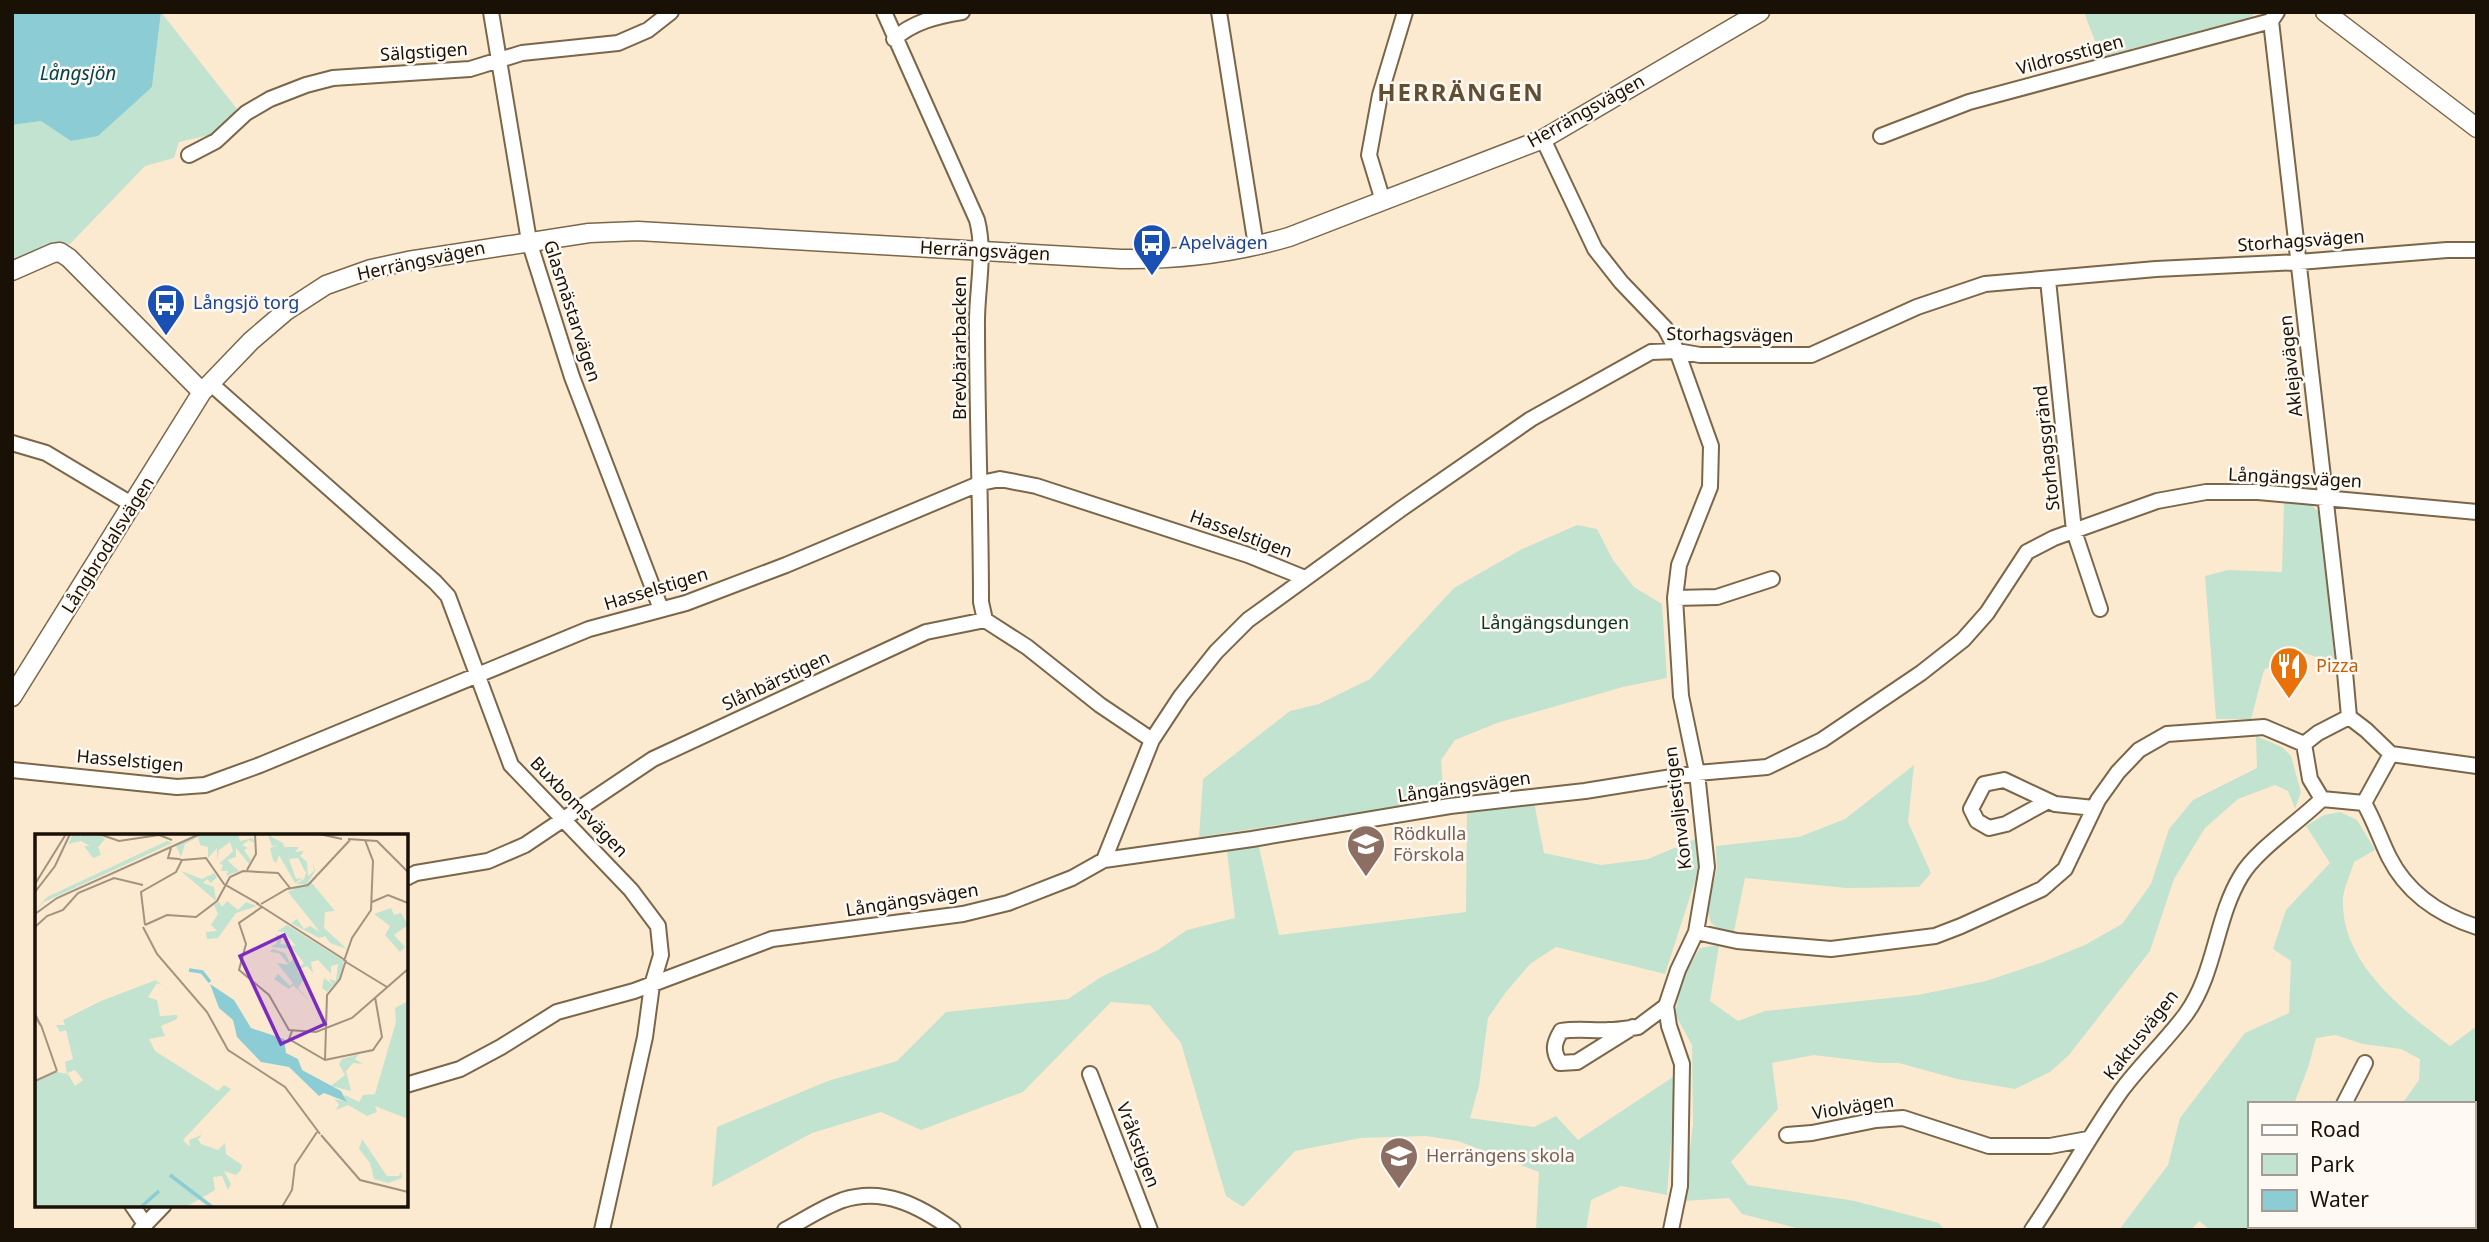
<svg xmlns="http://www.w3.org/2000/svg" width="2489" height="1242" font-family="'Noto Sans',sans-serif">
	<rect width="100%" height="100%" fill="#fcead0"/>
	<path fill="#c2e3cf" d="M161,12l76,97 -23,25 -35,8 -5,16 -29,8 -75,78 -17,-2 -41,19v-136l29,-4 31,20 80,-54z
		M2084,12h172l-5,5 -150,40z
		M2284,503h26l9,10 16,150 -40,-13 -31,20 -13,49h-35l-11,-143 23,-6 54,2z
		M1577,525l20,4 16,31 21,27 28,17 5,74 -44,9 -126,36 -42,17 -14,20 3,40 -245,37 4,-58 87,-68 29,-7 51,-25 84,-91 68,-39z
		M2256,736l26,11 9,9 10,36 -6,17 -7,-18 -13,-6 -37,14 -33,29 -31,51 -24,72 -81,104 -19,17 -35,17 -58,-10 -58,-16h-19l-66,-8 -42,8 6,46 -47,53 17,23 107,16 84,22 5,7h-140l-62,-16 -13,-16 -45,3 9,-78 -1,-78 -17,-31 7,-35 18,-31 19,-3 -9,56 28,20 27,-10 153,-16 68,-14 57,-19 42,-17 37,-21 29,-40 18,-55 24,-29 64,-32z
		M1914,765l-6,57 23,51 -12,14 -72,1 -102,-10 -11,53 -13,-1 -10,-7 -4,-15 10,-39 -1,-23 83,-9 46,-18z
		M1534,802l10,51 57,12 47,-6 50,-21v34l-33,102 -109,-27 -26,17 -24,28 -18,26 -9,68 -9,32 64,9 22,-11 22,24 98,-65 -9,120 -46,-9 -30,14 -5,30h-50l3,-58 -81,-31 -32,-5 -65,2 -66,13 -52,56 -17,-11 -45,-153 -31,-38 -39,-3 -88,90 -102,38 -40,-18 -69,21 -100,54 5,-60 111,-46 69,-20 49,-49 122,-13 33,-22 57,-27 29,-20 48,-12 -8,-67 31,-8 21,92 187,-23 1,-99z
		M2340,812l17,8 18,30 -21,12c-3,11 -10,25 -11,36 -3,65 60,112 107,148l27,-20v132l-4,1v-55h-71l17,-24 1,-21 -19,-10 -38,-5 -28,-9 -19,3 -8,30 -14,36h-45v122l-3,4h-36l-11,-9 -8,9h-72l49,-65 12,-47 65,-85 44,-20 2,-52 -18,-12 13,-39 44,-47 -24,-37 18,-11z"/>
	<path fill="#8ccdd5" d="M12,12h149l-9,75 -54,49 -27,5 -30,-20 -29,4z"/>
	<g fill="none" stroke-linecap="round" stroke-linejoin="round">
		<defs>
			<path id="minor" d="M491,12l38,229 43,136 89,232
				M884,12l93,208c9,34 -1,73 0,107 0,92 4,184 4,275l4,18
				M1219,12l37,234
				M2277,12l-6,9 73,640 5,56 17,13 25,24
				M894,39c19,-17 43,-23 68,-27
				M1881,136l88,-34 302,-81
				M1543,139l52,110 26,33 44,46 12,23 34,95 -1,41 -31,78 -4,33 6,98 16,77 10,94 -11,65 -18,38 -12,36 3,20 13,38 -2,122 -9,44
				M189,155l27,-14 30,-28 24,-14 36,-14 27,-7 137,-9 52,-16 96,-10 30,-13 23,-18
				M1383,201l-14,-46 11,-60 25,-83
				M2048,280l26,251 26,78
				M210,383l225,199 13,14 63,169 120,125 27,36 3,29 -9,30 -7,52 -43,193
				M12,443l34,10 87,52
				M1675,598l42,-1 55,-18
				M2304,744l6,35 12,20
				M2304,744l14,-11 31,-16
				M2391,754l86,12
				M12,770l165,17 28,-2 55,-20 329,-136 97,-26 100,-38 195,-82 19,-4 36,7 212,69 57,23
				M2322,799l42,4
				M2048,801l-42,23 -17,4 -12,-7 -6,-12 13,-25 20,-4 51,24 39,4
				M2364,803c10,17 16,36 25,54 18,36 51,58 88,70
				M2364,803l27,-49
				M1104,860l48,-120 29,-44 35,-44 32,-32 153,-111 130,-90 120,-67 26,-1 23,4h111l106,-48 68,-23 171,-15 143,-7 148,-12h30
				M406,878l10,-5 72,-12 37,-16 128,-86 273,-127 59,-12 42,27 73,58 52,35
				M1696,932l41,9 94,8 104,-13 26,-10 81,-37 23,-20 33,-69 20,-28 21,-22 28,-16 97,-7 40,17
				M1633,1027l-56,35 -17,1c-8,-13 -6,-20 1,-32 17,-3 31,0 48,-1 10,0 20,-2 29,-3l28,-21
				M1090,1074l60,156
				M406,1085l54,-16 41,-22 56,-35 77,-21 138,-52 191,-25 45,-11 64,-25 32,-18 148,-21 198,-33 135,-15 112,-18 70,-6 55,-27 99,-67 42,-33 24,-27 40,-61 27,-14 103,-37 49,-9h52l219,20
				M2344,1104l21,-41
				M1787,1135l25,-2 64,-13 27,-2 86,28h61l38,-7
				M132,1205l13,19
				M2473,1209l4,-1
				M140,1230l24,-25
				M785,1230c19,-10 38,-23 58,-30 41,-13 77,6 110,30
				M2032,1230c31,-45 57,-94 89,-139 20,-27 45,-50 65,-77 30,-42 29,-95 55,-138 15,-26 58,-54 81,-77
				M2262,1230l7,-4"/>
			<path id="tertiary" d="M2325,12l152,116
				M12,271l41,-18 7,-1 9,6 133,134
				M12,697l190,-305 49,-51 35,-30 40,-26 45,-16 37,-8 181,-28 49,-2 483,28c58,1 113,-6 168,-22l254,-98 217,-127"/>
		</defs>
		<use href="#minor" stroke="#7a6649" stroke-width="18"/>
		<use href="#tertiary" stroke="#7a6649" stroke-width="21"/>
		<use href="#minor" stroke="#fff" stroke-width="14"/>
		<use href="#tertiary" stroke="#fff" stroke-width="18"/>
	</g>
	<defs>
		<symbol id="bus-pin" viewBox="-11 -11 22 30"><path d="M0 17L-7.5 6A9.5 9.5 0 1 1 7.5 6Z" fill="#1a4fb4" stroke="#fef9f3"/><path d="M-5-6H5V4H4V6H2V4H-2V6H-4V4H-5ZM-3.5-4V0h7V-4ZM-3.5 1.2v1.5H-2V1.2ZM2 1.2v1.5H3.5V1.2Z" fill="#fff"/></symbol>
		<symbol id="restaurant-pin" viewBox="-11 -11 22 30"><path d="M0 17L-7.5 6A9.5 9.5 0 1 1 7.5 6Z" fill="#e8710a" stroke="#fef9f3"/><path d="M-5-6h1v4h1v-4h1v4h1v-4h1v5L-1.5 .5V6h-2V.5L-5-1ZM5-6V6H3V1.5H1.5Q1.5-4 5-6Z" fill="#fff"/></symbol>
		<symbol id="school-pin" viewBox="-11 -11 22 30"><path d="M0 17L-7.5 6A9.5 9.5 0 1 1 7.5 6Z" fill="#8d6e63" stroke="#fef9f3"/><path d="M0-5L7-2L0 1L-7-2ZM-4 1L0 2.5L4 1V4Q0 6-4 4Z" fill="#fff"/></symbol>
	</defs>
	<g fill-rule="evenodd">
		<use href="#bus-pin" x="1130" y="221" width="44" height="60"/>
		<use href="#bus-pin" x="144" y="281" width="44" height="60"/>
		<use href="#restaurant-pin" x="2267" y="644" width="44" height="60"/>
		<use href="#school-pin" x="1344" y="822" width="44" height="60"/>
		<use href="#school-pin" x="1377" y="1134" width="44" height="60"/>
	</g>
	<g text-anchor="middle" stroke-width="5" stroke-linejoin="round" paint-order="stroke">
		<g font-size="18" fill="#191106" stroke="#fef9f3">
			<text transform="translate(424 52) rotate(-4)" y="6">Sälgstigen</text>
			<text transform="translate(2070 55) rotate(-15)" y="6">Vildrosstigen</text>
			<text transform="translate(1586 111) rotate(-29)" y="6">Herrängsvägen</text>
			<text transform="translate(2301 241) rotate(-4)" y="6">Storhagsvägen</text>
			<text transform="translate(985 251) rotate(3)" y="6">Herrängsvägen</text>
			<text transform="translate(421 261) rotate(-12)" y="6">Herrängsvägen</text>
			<text transform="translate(572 311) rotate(72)" y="6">Glasmästarvägen</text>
			<text transform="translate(1730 335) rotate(1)" y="6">Storhagsvägen</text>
			<text transform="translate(960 348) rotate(-90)" y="6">Brevbärarbacken</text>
			<text transform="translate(2291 366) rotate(-96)" y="6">Aklejavägen</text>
			<text transform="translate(2047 448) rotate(-96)" y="6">Storhagsgränd</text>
			<text transform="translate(2295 478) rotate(3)" y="6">Långängsvägen</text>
			<text transform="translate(1241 534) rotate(20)" y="6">Hasselstigen</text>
			<text transform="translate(108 545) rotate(-58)" y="6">Långbrodalsvägen</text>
			<text transform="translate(656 589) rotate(-17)" y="6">Hasselstigen</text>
			<text transform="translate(776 681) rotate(-25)" y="6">Slånbärstigen</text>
			<text transform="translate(130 761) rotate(5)" y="6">Hasselstigen</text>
			<text transform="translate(1464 787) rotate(-8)" y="6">Långängsvägen</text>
			<text transform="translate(579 807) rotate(46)" y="6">Buxbomsvägen</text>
			<text transform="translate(1678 808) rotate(-97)" y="6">Konvaljestigen</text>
			<text transform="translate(912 900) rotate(-9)" y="6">Långängsvägen</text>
			<text transform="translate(2141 1035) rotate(-52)" y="6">Kaktusvägen</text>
			<text transform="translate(1853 1107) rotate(-9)" y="6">Violvägen</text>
			<text transform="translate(1138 1145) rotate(69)" y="6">Vråkstigen</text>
		</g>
		<g font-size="18" fill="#164399" stroke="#fef9f3" text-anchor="start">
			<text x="1179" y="249">Apelvägen</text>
			<text x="193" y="309">Långsjö torg</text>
		</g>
		<g font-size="18" fill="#0a3421" stroke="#fef9f3">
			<text x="1555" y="629">Långängsdungen</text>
		</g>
		<g font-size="18" fill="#c56008" stroke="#fef9f3" text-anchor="start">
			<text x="2316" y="672">Pizza</text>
		</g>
		<g font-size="18" fill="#785e54" stroke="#fef9f3" text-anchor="start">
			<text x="1393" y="840">Rödkulla<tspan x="1393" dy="21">Förskola</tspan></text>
			<text x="1426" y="1162">Herrängens skola</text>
		</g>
		<g font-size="19" font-style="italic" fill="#04434a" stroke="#fef9f3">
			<text x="78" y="80">Långsjön</text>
		</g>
		<g font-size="24" font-weight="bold" letter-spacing="2" fill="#624f33" stroke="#fef9f3">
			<text x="1461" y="101">HERRÄNGEN</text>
		</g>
	</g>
	<g transform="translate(35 834)">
		<rect width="373" height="373" fill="#fcead0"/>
		<path d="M38,0h7v4l2,-4h16l7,5 -7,8 3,8 -8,3 -9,-12h6l-9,-5 -13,3zM174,0h29l2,7 13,-3 1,5 -5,-3 -7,5 6,3 -4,2 7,10 -2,4 -13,-16v9l-9,3 12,11 -13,5 2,-5h-7l2,-6 -4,-1 14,-13 -3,-9 -11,8 -2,11v-13l-9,10v-11l-8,-2 -2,-8 -13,7 -4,13 -5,-11 22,-10zM233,1l15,8 1,4h15l-4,5 9,-1 -4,5 7,6 1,14 6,-5 -1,-10 2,10 -8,13h-11l8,-5 2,-6 -8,-15 -9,1 7,20 7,-1 -8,5 -16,-28 -3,8 -3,-3 -3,-12 8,-3 -6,1zM132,7l5,2 -128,59 -9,9 12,-14zM146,37l21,8 12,-6 3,4 -6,6 -4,-4 -4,4 11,4 2,14zM276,48l24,29 -10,1 -1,16 23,21 -17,-6 -5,-7 -6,2 -28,-15 6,-4 7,10 6,-3 10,6 -32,-40zM192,67l11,9 8,-8 11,4 -21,7 -18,25 -11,1 -1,-7 11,-1 -6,-6 7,-11 -4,-9 5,-3 3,5zM356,74l3,7 7,-2 7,12 -14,10 11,12 -5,5 -15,-17 5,-9 -16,-12zM252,91l57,36 -4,16 -13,15 -5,-4 2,-10 9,7 -4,-6 7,2 2,-17 -7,2v8l-13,-14 -7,2 2,11 -6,-7 -10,4 6,10 -5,8 11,12 -16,-15 -4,4 -15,-10 4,-5 12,12 3,-3 -16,-20 12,2 -10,-12 -9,-1 2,-3 13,4 5,10 6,-9 2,14 6,-5 -11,-14 -22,-2 6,-4 -1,-9 6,4 -2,6 16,2 -12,-14 -7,-1zM121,146l6,5 -5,-2 -9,14 9,3 3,16 17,-1v4l-16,7 4,10 -16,3 6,12 63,40 6,-6 7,4 -48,51 7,7 -1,-7 13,-5 -4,4 3,5 17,6 7,-7 1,11 16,11 -1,5 -5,5 -12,-4 7,13 -3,6 -6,-14 -9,1 2,13 -29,17h-151v-126l22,-9 11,2 7,12 8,-6 -8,-10 -8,3 -2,-11 8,-3 -7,-29 -6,2 -4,-7h9l-2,-5 38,-19zM373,167v118l-33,-13 2,6 -10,4 -19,-11 -12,5 3,-6 -5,-5 9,2 2,-6 14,7 4,-7 12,-1 21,-72 -1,-14zM324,220l-4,5 8,5 -10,-1 -7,8 5,20 -20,-5 14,-11 -6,-11 3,-5zM327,305l25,37h12l2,-5 1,7 -14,5 -14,-4 -4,-16 -11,-14z" fill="#c2e3cf"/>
		<path d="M175,150l24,16 17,28 33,11 2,14 12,6 4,11 39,21 6,11 -23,-9 -5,3 -30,-29 -28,-5 -24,-25 -4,-17 -14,-12z" fill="#8ccdd5"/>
		<path fill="none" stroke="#8ccdd5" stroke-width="3.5" d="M154,136l13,2 8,10M135,341l42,32M106,373l18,-16"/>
		<path fill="none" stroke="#a1937f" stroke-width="2" d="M64,0l20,7 40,-6 13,5M284,0l23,5M313,5l29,2 31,31M136,14l-3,10 11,1M147,26l24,-2 18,26 35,20M212,36l9,-16 -1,-20M0,50l31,-50M0,58l20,-26 15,-32M337,68l16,-7 20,8M221,69l89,57M226,70l26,-15 21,-4 42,-45M227,73l-23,16 7,21 -7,26 30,25 20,35 27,2 36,-14 56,-49M0,80l22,-16 143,-64M110,91l22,-10 29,2 21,-16 13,-24 13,-6 35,2 12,15M110,91l-4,-33 35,-20 6,-12 -3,-1M0,93l12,-11 16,-6 15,-17 36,-15 29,7M108,93l14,27 50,58 21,38 57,37 35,47M309,127l8,-23 19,-28 2,-49 -8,-21M311,128l41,25M0,180l6,12 -6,-10M6,191l16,46M257,197l-3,8 36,21 48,-10 9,-13 -7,-40M290,226l2,-65 13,-16 6,-19M0,247l22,-10M286,301l39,45 48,12M247,373l10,-17 3,-25 22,-33"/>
		<path fill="#7b2cbf" fill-opacity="0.15" stroke="#7b2cbf" stroke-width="3.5" d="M249,101l41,89 -44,20 -41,-88z"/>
		<rect width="373" height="373" fill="none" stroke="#191106" stroke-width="3.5"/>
	</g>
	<rect width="2489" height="1242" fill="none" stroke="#191106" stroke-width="28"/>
	<rect x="2248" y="1102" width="228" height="126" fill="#fef9f3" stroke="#a29c94" stroke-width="2"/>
	<rect x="2262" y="1125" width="35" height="10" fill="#ffffff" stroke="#a29c94" stroke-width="2"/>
	<text x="2310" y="1137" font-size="21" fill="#191106">Road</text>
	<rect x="2262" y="1154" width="35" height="21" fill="#c2e3cf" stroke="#a29c94" stroke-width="2"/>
	<text x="2310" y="1172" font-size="21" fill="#191106">Park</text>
	<rect x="2262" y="1190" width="35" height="21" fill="#8ccdd5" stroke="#a29c94" stroke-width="2"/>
	<text x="2310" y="1207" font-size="21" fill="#191106">Water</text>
</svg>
